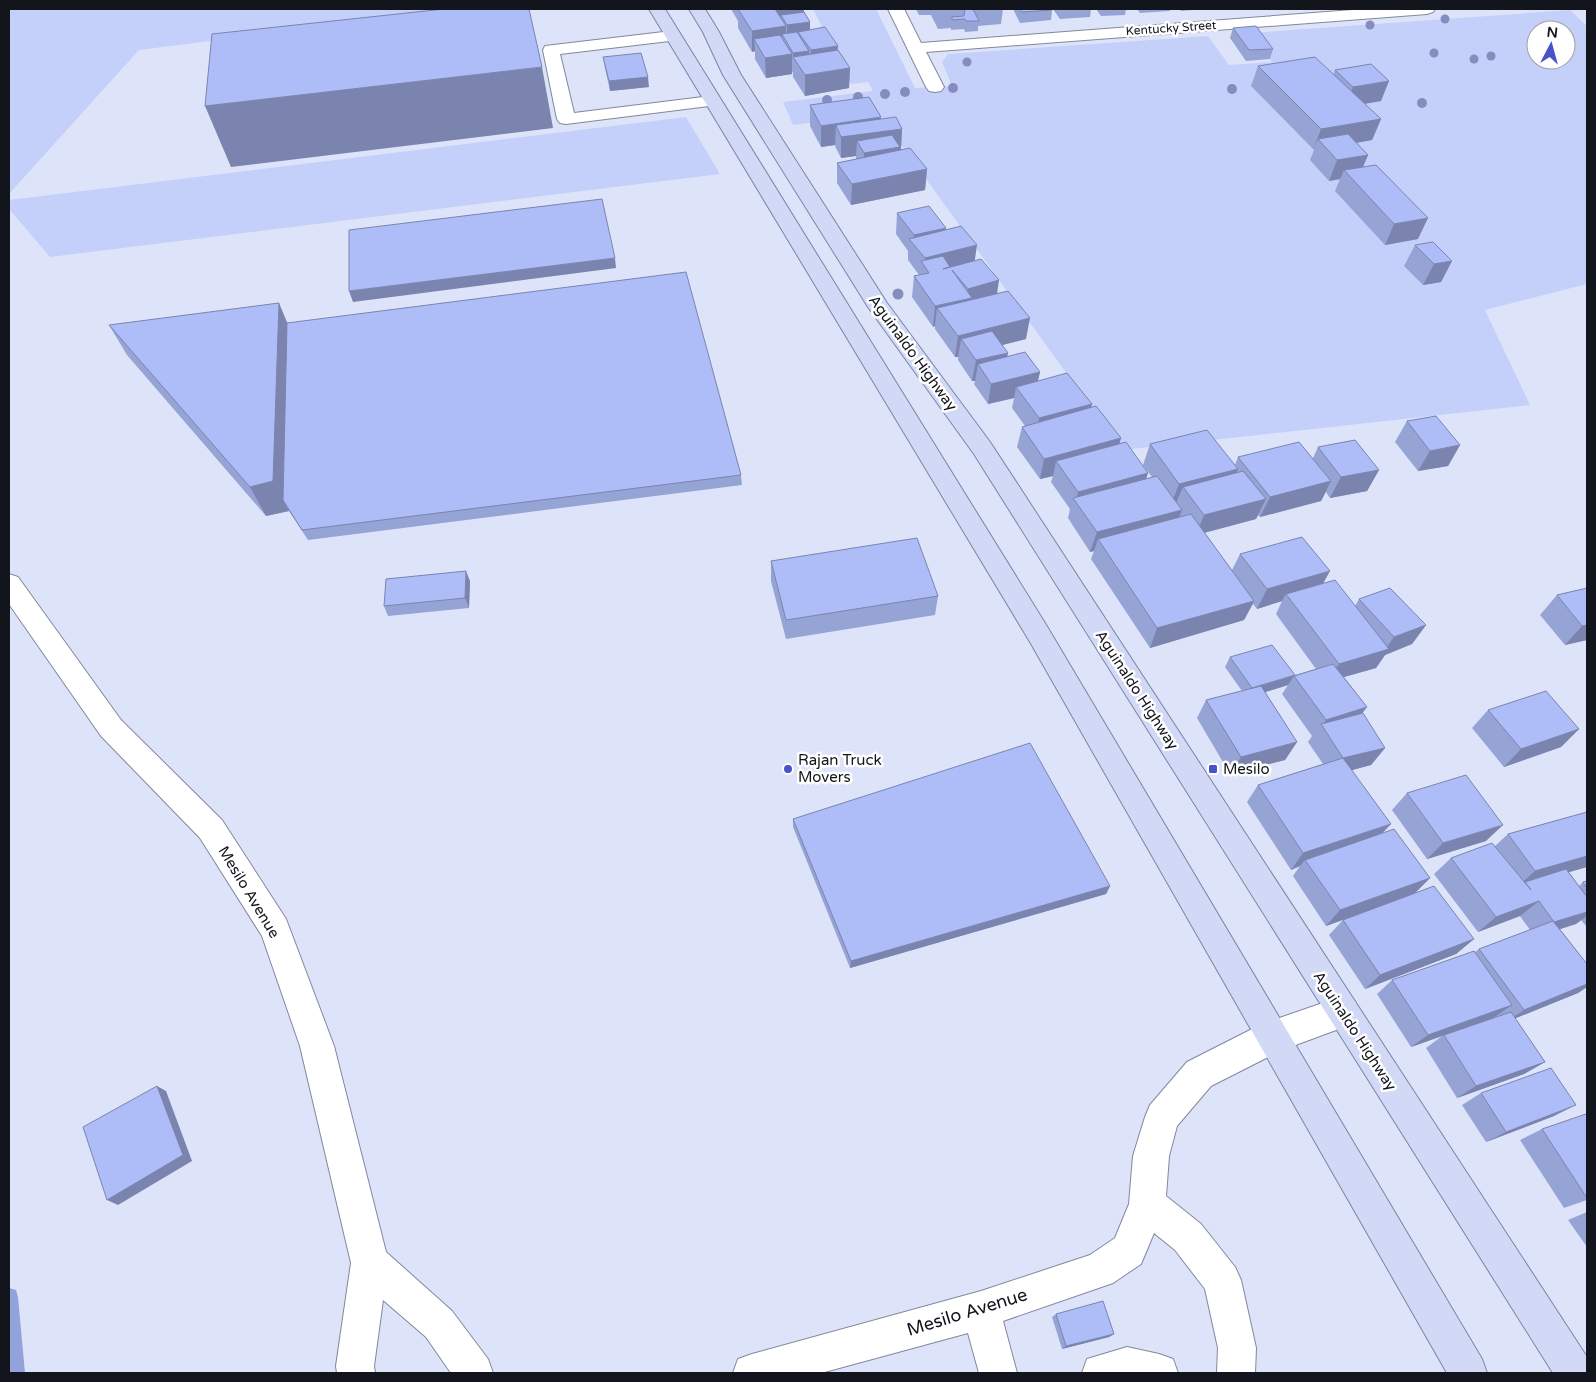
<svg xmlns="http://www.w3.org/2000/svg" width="1596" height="1382" font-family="'Varela Round',sans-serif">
	<rect width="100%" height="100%" fill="#dde4fa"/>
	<path fill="#c4d0fa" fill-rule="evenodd" d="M9,9h457l-327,41 -130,144z
		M813,9h63l39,79 37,-2 -10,-24 6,-8 260,-18 21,29 43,-3 -22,-29 320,-23 17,16v258l-102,26 45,95 -408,45 -243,-336 -86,11 -10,-23 90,-11 -5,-9 -17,2zM1536,30h30v30h-30z
		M686,117l34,57 -670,83 -41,-48v-9z"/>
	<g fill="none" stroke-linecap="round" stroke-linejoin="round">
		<path fill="#94a2db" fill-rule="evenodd" d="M9,1288l7,2 2,7 7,76h-16z"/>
		<defs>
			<path id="minor" d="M888,9h16l17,34 445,-34h69l-2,3 -6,2 -501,38 18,35 -3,4 -6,1 -6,-1 -3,-4z
				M672,31l6,1 2,4 -2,4 -118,14 14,59 137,-17 6,1 3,4 -3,4 -151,19 -6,-1 -3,-4 -14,-69 2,-4z
				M9,574l9,3 103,143 101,100 64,99 48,127 52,206 66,59 36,48 5,14h-42l-25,-36 -43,-37 -9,66 1,7h-38l-1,-7 15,-103 -51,-217 -38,-110 -62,-98 -99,-102 -92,-132z
				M1343,996l12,5 4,11 -4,11 -73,27 -71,36 -34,40 -8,30 -3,40 35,28 34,43 6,13 15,68 -1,25h-38l1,-25 -13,-59 -30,-39 -21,-17 -13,31 -28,19 -110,38 14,52h-38l-11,-40 -147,40h-88l5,-14 14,-5 229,-63 109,-36 25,-17 14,-34 4,-48 12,-39 5,-12 37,-43 75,-38z
				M1127,1347l32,7 14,5 5,14h-96l5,-14z"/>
			<path id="major" d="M649,9h16l383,619 434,731 5,14h-40l-417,-731z
				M689,9h16l14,23 22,43 146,228 103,139 597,915v16h-34l-579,-919 -106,-147 -145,-232 -20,-43z"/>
		</defs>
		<use href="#minor" stroke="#82889c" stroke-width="2"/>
		<use href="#major" stroke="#7a84a6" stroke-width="2"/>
		<use href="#minor" fill="#fff" fill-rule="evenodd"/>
		<use href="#major" fill="#d1d9f6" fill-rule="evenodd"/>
	</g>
	<g fill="#848dbe">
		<circle cx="1445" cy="19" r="4.5"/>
		<circle cx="1370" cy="25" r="4.5"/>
		<circle cx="1434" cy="53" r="4.5"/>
		<circle cx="1491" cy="56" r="4.5"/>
		<circle cx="1474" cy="59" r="4.5"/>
		<circle cx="967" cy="62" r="4.5"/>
		<circle cx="953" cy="88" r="5"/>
		<circle cx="1232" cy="89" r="5"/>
		<circle cx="905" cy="92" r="5"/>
		<circle cx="885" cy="94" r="5"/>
		<circle cx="858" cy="97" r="5"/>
		<circle cx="827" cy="100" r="5"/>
		<circle cx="1422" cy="103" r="5"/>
		<circle cx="898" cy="294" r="5.5"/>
	</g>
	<path fill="#96a3d5" d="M731,9h73v3l6,10v8l28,20 12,18 -1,20 -44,8 -12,-19v-4l-1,-2v3l-26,4 -11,-19v-8l-3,1 -14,-24v-7z
		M916,9h87l-2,15 -23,2v5l-13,1 -1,-3 -13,1v-2l-13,1 -7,-14h-12z
		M1013,9h39v1l-1,10 -31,3z
		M1053,9h38l-1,8 -30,2z
		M1096,9h30l-1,6 -24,1z
		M1137,9h33v2l-30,2z
		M1180,9h26l-25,2z
		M1233,28l40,21 -3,10 -24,2 -16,-23z
		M603,57l46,30 -39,4 -5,-23z
		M1258,66l75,9 2,-5 46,31 -17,3 17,15 -9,21 -16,3 12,12 -5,12 55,72 -33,6 -50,-54 5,-12 -11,2 -19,-21 4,-10 -63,-64z
		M810,105l71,14 21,10 -1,20 26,20 -2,21 -74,15 -14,-22v-20l19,-4v-3l-15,2 -6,-12v-1l-14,2 -11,-21z
		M897,213l49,17 29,31 22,32 29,46 -24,6 5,11 33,16 -2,9 54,23 -1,4 30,30 -2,6 27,35 6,-2 -9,-12 7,-21 85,21 3,-8 75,1 5,-11 61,23 -12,21 -37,7 -4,-6 -5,9 -61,16 -2,-2 -2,4 -52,14 28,37 8,-16 83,30 32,22 4,-7 67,26 -14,19 -27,11 -9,13 -32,9 23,30 -5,6 23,35 -14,17 -19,5 30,63 48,45 -16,16 -88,32 -33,-50 7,-10 -9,4 -44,-68 11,-17 65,-21 -15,-22 4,-6 -30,-42 6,-9 -23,7 32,50 -12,18 -55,14 -33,-56 9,-18 36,-9 -17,-24 5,-10 65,18 21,-6 -40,-55 6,-13 -25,8 -4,-5 -9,16 -94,28 -59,-89 3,-8 -4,1 -22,-34 2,-9 -19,-27 2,-6 -13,3 -23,-32 5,-20 3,-1 -13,-18 2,-10 -26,6 -14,-20 1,-3h-3l-14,-21v-3h-3l-20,-28v-3l-2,1 -21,-30 2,-21 5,-1 -11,-15v-9l-12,-17z
		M1415,245l37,16 -11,21 -18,3 -19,-19z
		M287,323l454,152 1,10 -434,55 -19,-29 -23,5 -139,-161 -18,-30z
		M1407,421l53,24 -12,21 -30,5 -23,-29z
		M771,561l167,35 -3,19 -149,24 -15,-58z
		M470,581l-1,27 -81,8 -4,-10z
		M1587,588v52l-22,5 -25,-30 17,-20z
		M1488,710l91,19 -18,18 -57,20 -32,-39z
		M1407,793l79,48 -59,18 -35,-49z
		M1587,812v55l-18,5 10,14 4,-4 4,-1v46l-6,-7 -5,4 -16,5 27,35v23l-9,6 -63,25 30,44 -21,12 -67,24 -31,-50 16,-12 -31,11 -34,-53 15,-14 83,-28 4,-3 51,-19 -10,-14 -42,16 -44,-58 17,-16 44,-12 13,-12z
		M793,819l317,67 -4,8 -256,74 -57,-141z
		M1343,920l131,19 -18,15 -91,35 -36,-54z
		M1481,1093l73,23 -68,26 -24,-37z
		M1586,1115h1v85l-23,8 -44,-68 22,-11z
		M1587,1212v35l-19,-27z
		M1056,1314l58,20 -5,3 -47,12 -10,-32z"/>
	<path fill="#7a84ae" d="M775,9h29v7l-23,-1v4l-5,1z
		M810,22v20l-12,-10v12l-11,-1v-18z
		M786,26v15l-4,-7v13l-28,-8 1,12 -3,1v-21z
		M838,46l-1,20 -27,5 1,-21z
		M809,51v20l-16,-14v-4z
		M792,54v20l-26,4 -1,-20z
		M542,67l11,61 -322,39 -26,-61z
		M850,68l-1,20 -44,8v-21z
		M648,77l1,10 -39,4 -1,-10z
		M1389,81l-8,20 -36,6 8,-20z
		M881,117l-1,15 22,-3 -1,20 -38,25 1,-21 -7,-12 -1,15 -15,2v-21l-5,-12 -1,20 -14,2v-21z
		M1381,119l-9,21 -46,8 -8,-9 -5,11 8,-21z
		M1368,155l-9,21 -15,-6 -4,9 -11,2 8,-21z
		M927,169l-2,21 -74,15 1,-21z
		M1428,218l-10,21 -33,6 9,-21z
		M946,228l-3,21 -30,-5 1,-9z
		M977,245l-3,21 -45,7 -5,-7 1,-8z
		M615,258l1,10 -263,34 -4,-11z
		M1452,261l-11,21 -18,3 11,-21z
		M999,280l-3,21 -59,7 -2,18 -2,1 2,-21 31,-7 2,-10z
		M279,303l13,31 -9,166 6,11 -23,5 -16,-29z
		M1030,318l-4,21 -55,14 -10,-14 -3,18h-3l3,-21z
		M1008,353l-4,21 -26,-10 -3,17h-3l4,-21z
		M1040,372l-5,20 -19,-5 -2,11 -26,6 3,-20z
		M1092,404l-6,21 -51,14 4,-21z
		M1121,438l-6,20 -59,3 -3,15 -13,3 4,-20z
		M1460,445l-12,21 -30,5 12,-20z
		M1238,469l-8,21 -47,-3 -7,16 -5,2 8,-21z
		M1379,470l-12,21 -37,7 11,-21z
		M1148,473l-6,20 -66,8 2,-9z
		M1331,481l-10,20 -61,16 10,-20z
		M1266,499l-10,20 -60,16 8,-20z
		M1182,510l-8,20 -76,9 -4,12 -4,1 7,-20z
		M466,571l4,10 -1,27 -4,-10z
		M1330,571l-11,20 -33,3 -4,7 -25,8 10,-20z
		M1254,601l-10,19 -94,28 7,-20z
		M1426,625l-14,19 -27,11 -9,13 -50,14 13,-18 46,-14 9,-13z
		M1587,625v15l-22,5 17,-19z
		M1294,676l-6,9 -41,13 5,-10z
		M1367,707l-14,18 -31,1 4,-6z
		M1579,729l-18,18 -57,20 17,-18z
		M1297,742l-12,18 -55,14 11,-17z
		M1385,748l-14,17 -41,11 13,-18z
		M1391,824l-15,16 -71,20 -5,6 -9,4 12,-17z
		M1503,825l-17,16 -59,18 16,-16z
		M1587,856v11l-70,20 18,-16z
		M1430,878l-16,16 -88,32 14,-16z
		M1110,886l-4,8 -256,74 1,-7z
		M1539,901l-19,15 -42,16 18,-15z
		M1587,912v4l-11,8 -41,13 19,-15z
		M1474,939l-18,15 -91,35 15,-14z
		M1587,984v3l-9,6 -74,30 20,-13z
		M1512,1005l-19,13 -82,29 17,-12z
		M1545,1062l-21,12 -67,24 19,-12z
		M157,1086l9,5 26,70 -74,44 -11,-5z
		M1576,1105l-22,11 -68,26 20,-10z
		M1114,1334l-5,3 -47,12 4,-3z"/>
	<path fill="#aebdf8" stroke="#7a84ae" d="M444,9h85l13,58 -337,39 7,-72z
		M738,9h37l11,17 -34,5z
		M965,9h8l6,12h-13l-1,-2 -13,1v-3l12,-1z
		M1020,9h32v1l-30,2z
		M804,12l6,10 -23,3 -6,-10z
		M1256,26l17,23 -24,1 -16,-22z
		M825,27l13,19 -27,4 -13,-18z
		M797,32l12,19 -16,2 -11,-19z
		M780,35l12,19 -27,4 -11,-19z
		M838,50l12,18 -45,7 -12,-18z
		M641,53l7,24 -39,4 -6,-24z
		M1315,57l66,62 -60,10 -63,-63z
		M1371,64l18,17 -36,6 -18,-17z
		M869,97l12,20 -60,9 -11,-21z
		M896,117l6,12 -61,8 -5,-12z
		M1348,134l20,21 -31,5 -19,-21z
		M892,135l8,12 -36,6 -7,-12z
		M910,148l17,21 -75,15 -15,-21z
		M1376,165l52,53 -34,6 -50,-54z
		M602,199l13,59 -266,33v-61z
		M929,206l17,22 -32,7 -17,-22z
		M961,226l16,19 -52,13 -16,-19z
		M1433,242l19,19 -18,3 -19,-19z
		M943,256l7,11 -7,2 38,-10 18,21 -31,9 -16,-19 20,28 -37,8 -21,-30 15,-3 -8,-12z
		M686,272l55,203 -439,55 -19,-30 4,-177z
		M1008,291l22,27 -72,18 -21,-28z
		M279,303l-6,178 -23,6 -141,-162z
		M992,331l16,22 -32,7 -15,-21z
		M1025,352l15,20 -49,12 -13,-20z
		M1067,373l25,31 -53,14 -23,-31z
		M1096,406l25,32 -77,21 -22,-32z
		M1436,416l24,29 -30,6 -23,-30z
		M1207,430l31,39 -59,15 -29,-40z
		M1355,440l24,30 -38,7 -23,-30z
		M1126,442l22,31 -70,19 -22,-31z
		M1299,442l32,39 -61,16 -32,-40z
		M1243,471l23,28 -62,16 -21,-28z
		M1157,476l25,34 -85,22 -24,-34z
		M1191,514l63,87 -97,27 -59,-89z
		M1302,537l28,34 -63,18 -27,-35z
		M917,538l21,58 -152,24 -15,-59z
		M466,571l-1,27 -81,8 2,-27z
		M1335,580l54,69 -50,15 -53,-70z
		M1390,588l36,37 -32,12 -35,-38z
		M1587,588v37l-5,1 -25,-31z
		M1272,645l23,30 -43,13 -22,-31z
		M1333,664l34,43 -41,13 -32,-44z
		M1261,686l36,56 -56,15 -35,-57z
		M1546,691l33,38 -58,20 -33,-39z
		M1363,713l22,35 -42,10 48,66 -88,29 -45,-68 85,-27 -22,-34z
		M1030,743l80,143 -259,75 -58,-142z
		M1466,775l37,50 -60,18 -36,-50z
		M1587,812v44l-52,15 -27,-37z
		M1394,829l36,49 -90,32 -35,-50z
		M1492,843l39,47 -6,-8 41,-13 21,28v15l-33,10 -15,-21 -43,16 -45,-59z
		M1587,881v7l-4,-6z
		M1434,886l40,53 -94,36 -37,-55z
		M1553,921l34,43v20l-63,26 -45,-61z
		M1474,951l38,54 -84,30 -36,-55z
		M1511,1012l34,50 -69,24 -32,-51z
		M1551,1068l25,37 -70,27 -25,-39z
		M157,1086l26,69 -76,45 -24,-73z
		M1586,1114l1,2v82l-45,-69z
		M1103,1301l11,33 -48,12 -10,-32z"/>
	<g fill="#4753c8" stroke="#fff" stroke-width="2">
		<circle cx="788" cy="769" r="5"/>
		<rect x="1208" y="764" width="10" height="10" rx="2.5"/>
	</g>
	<g text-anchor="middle" stroke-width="5" stroke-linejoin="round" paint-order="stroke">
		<g font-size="12" fill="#13151c" stroke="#fff">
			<text transform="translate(1171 28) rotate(-4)" y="4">Kentucky Street</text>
		</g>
		<g font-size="15" fill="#13151c" stroke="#fff">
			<text transform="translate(913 353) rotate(54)" y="5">Aguinaldo Highway</text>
			<text transform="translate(1137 690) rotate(57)" y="5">Aguinaldo Highway</text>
			<text transform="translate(249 892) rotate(59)" y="5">Mesilo Avenue</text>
			<text transform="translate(1355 1031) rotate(57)" y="5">Aguinaldo Highway</text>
		</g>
		<g font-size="15" fill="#13151c" stroke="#fff" text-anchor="start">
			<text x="798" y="765">Rajan Truck<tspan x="798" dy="17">Movers</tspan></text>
			<text x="1223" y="774">Mesilo</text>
		</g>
		<g font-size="18" fill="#13151c" stroke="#fff">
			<text transform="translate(967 1312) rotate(-17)" y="6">Mesilo Avenue</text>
		</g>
	</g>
	<rect width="1596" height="1382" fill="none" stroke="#13151c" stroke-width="20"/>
	<g transform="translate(1551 45) rotate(6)"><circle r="24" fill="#ffffff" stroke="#a1a1a4"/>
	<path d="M0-4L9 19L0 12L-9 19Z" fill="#4753c8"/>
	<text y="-8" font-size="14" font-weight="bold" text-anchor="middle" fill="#13151c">N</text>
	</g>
</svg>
